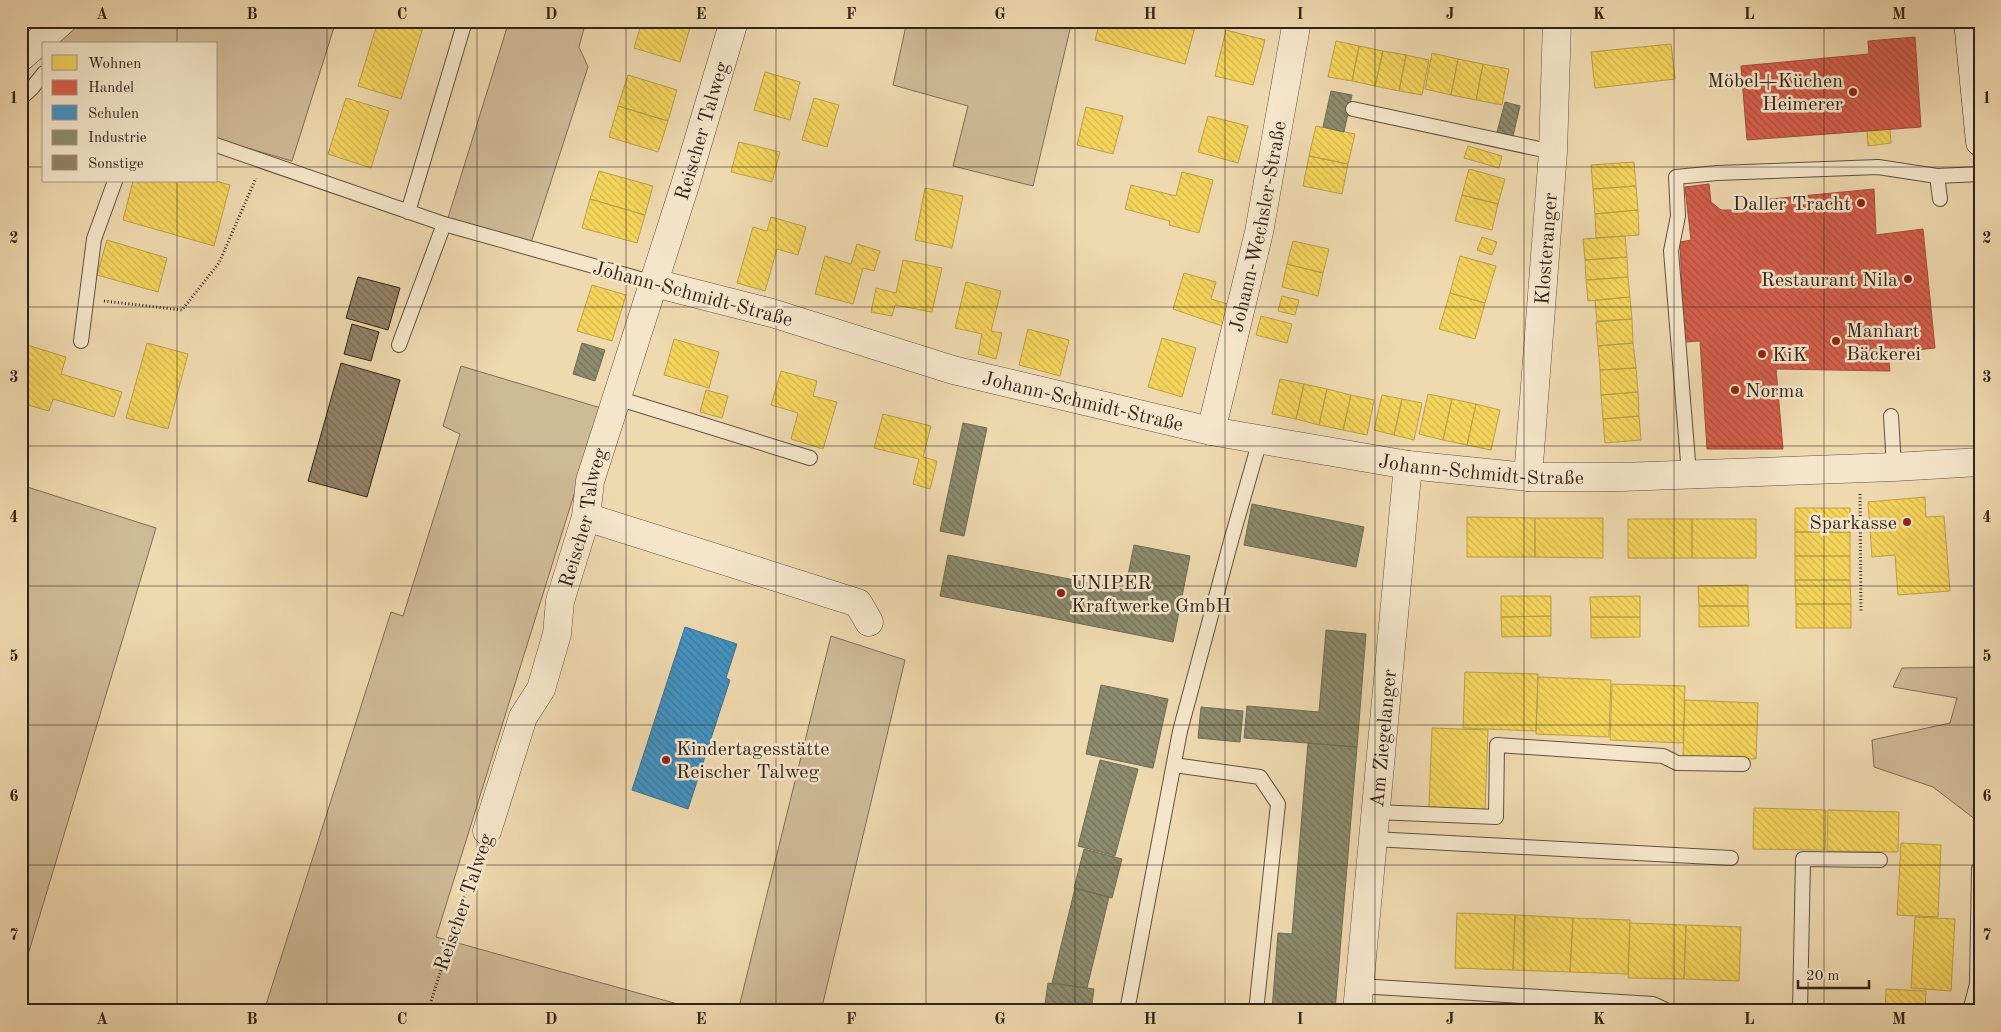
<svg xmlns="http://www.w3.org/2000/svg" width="2001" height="1032" font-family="'Old Standard TT',serif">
	<defs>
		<pattern id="homes-back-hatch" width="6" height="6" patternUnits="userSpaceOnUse" patternTransform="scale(1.25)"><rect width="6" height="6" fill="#f6d55c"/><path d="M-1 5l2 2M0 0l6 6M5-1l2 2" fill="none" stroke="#d3b74f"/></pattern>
		<pattern id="shops-back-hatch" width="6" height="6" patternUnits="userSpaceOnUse" patternTransform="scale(1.25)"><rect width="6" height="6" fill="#d6604d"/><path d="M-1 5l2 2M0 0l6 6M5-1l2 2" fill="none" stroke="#ae4f3f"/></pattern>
		<pattern id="schools-back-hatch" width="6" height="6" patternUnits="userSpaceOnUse" patternTransform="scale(1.25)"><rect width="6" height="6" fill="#4393c3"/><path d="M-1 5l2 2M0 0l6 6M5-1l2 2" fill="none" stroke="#39789e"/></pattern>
		<pattern id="industry-back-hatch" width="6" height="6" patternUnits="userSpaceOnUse" patternTransform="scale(1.25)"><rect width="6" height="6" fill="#8c8c6e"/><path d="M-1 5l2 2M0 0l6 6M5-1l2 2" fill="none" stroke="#73725a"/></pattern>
		<pattern id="building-back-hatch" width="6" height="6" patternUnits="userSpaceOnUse" patternTransform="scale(1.25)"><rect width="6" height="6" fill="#948268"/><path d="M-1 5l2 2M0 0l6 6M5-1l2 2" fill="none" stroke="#796a55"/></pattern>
	</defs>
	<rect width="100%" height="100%" fill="#efd9af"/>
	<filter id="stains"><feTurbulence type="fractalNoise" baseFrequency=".004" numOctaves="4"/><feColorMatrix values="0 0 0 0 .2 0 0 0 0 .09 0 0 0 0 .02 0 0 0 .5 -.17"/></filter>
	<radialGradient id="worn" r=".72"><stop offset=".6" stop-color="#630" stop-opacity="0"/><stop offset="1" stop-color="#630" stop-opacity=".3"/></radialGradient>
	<path fill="#cfba96" stroke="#806e58" d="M75,21h261l-44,140 -76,-22v-95h-165z
		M509,21h77l-7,26 9,20 -57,176 -84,-22z
		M907,21h165l-39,165 -80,-20 15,-60 -75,-21z
		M461,366l140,42 -165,529 267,74h-439l127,-399 12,4 57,-182 -17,-8z
		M21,485l135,43 -135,450z
		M831,636l74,24 -84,351h-83z
		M1980,667v156l-47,-36 -59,-20 -2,-27 78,-17 7,-25 -64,-11 9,-19z"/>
	<path fill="url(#homes-back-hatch)" stroke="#bba048" d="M378,21h47l-24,78 -43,-13z
		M642,21h50l-12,41 -46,-14z
		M1100,21h90l6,2 -11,41 -90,-24z
		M1226,30l39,10 -12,45 -38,-9z
		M1336,41l23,5 -7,35 -24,-4z
		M1671,44l4,35 -80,9 -4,-36z
		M1359,46l24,5 -8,35 -23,-5z
		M1383,51l23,4 -7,36 -24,-5z
		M1432,53l26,6 -7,36 -26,-6z
		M1406,55l23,5 -7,35 -23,-4z
		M1458,59l25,5 -7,36 -25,-5z
		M1483,64l26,5 -7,36 -26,-5z
		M765,72l35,10 -10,38 -36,-10z
		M628,75l49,15 -9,31 -50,-15z
		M346,98l43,13 -18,57 -43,-14z
		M814,98l25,7 -12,42 -25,-7z
		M618,106l50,15 -10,31 -49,-15z
		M1086,107l37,9 -10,38 -36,-9z
		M1208,116l40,10 -10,37 -40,-11z
		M1316,126l39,8 -7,30 -39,-8z
		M1890,129l1,14 -23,3 -1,-15z
		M739,142l41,10 -8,30 -41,-10z
		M1468,146l34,10 -3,12 -35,-10z
		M1309,156l39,8 -6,30 -39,-8z
		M1634,162l2,24 -43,3 -2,-24z
		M1469,169l36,10 -7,25 -36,-9z
		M599,171l54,15 -8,29 -55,-16z
		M1182,172l31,8 -14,53 -30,-8 1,-4 -45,-12 6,-24 45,11z
		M133,181h83l14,4 -16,61 -91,-26z
		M1636,186l2,24 -43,4 -2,-25z
		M925,188l38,8 -11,52 -37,-8z
		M1462,195l36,9 -6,26 -37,-9z
		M590,199l55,16 -8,28 -55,-15z
		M1638,210l1,25 -43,3 -1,-24z
		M771,217l35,10 -8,28 -21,-6 -12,42 -28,-8 16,-56 14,4z
		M1625,236l2,21 -42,3 -2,-21z
		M1482,237l15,5 -5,13 -15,-5z
		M107,240l60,18 -9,34 -61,-17z
		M1293,241l36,8 -6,24 -36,-9z
		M857,244l23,7 -6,20 -11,-3 -10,36 -38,-10 10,-38 26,8z
		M1460,256l36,10 -11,37 -35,-10z
		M1627,257l1,20 -42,3 -1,-20z
		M903,260l39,8 -10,44 -37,-7 -3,11 -21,-4 5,-24 20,5z
		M1287,264l36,9 -5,23 -36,-9z
		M1184,273l32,9 -5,17 20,6 -6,22 -52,-18z
		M1628,277l2,20 -42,4 -2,-21z
		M966,282l35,9 -10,40 11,2 -6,26 -18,-5 4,-20 -27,-6z
		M592,285l34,10 -14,46 -35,-10z
		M1450,293l35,10 -10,36 -36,-10z
		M1282,296l17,4 -4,15 -17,-4z
		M1630,297l2,22 -35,2 -2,-21z
		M1261,316l31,8 -5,19 -31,-8z
		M1632,319l1,24 -35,3 -2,-24z
		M1028,329l41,11 -9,36 -41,-11z
		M1162,338l34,10 -14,49 -34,-10z
		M674,339l45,13 -10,36 -45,-13z
		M147,343l41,11 -20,75 -42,-11z
		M1633,343l3,25 -36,2 -2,-24z
		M27,345l39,12 -5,17 61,18 -8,25 -61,-18 -4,12 -28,-8v-39z
		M1636,368l2,24 -37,3 -1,-25z
		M781,371l36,10 -4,15 24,6 -14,47 -32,-10 7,-26 -27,-8z
		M1280,379l24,5 -8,35 -24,-5z
		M1304,384l23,5 -8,36 -23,-6z
		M1327,389l24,6 -8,35 -24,-5z
		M706,390l22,6 -6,22 -22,-6z
		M1638,392l1,24 -36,3 -2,-24z
		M1428,394l24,5 -9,41 -24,-6z
		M1351,395l23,5 -7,35 -24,-5z
		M1382,395l20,4 -8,36 -20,-5z
		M1402,399l20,4 -8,37 -20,-5z
		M1452,399l24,5 -9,41 -24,-5z
		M1476,404l24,6 -9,40 -24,-5z
		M883,414l48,12 -8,31 14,4 -7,28 -17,-5 6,-25 -45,-11z
		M1639,416l2,24 -36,3 -2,-24z
		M1925,497l1,20 18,-1 6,75 -52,4 -3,-40 -23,2 -4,-55z
		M1795,508h55v24h-55z
		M1467,517l68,1v39h-68z
		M1535,518h68v40l-68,-1z
		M1628,519h64v39h-64z
		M1692,519h64v39h-64z
		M1795,532h55v24h-55z
		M1795,556h55v24h-55z
		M1795,580h55l1,24h-55z
		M1748,585v21h-49l-1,-20z
		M1501,596h50v20l-50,1z
		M1640,596v21h-49l-1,-20z
		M1796,604h55v24h-55z
		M1699,606h49l1,20 -50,1z
		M1551,616v20l-49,1 -1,-20z
		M1591,617h49v20l-49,1z
		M1465,672l73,2 -2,57 -73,-3z
		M1538,677l73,3 -2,57 -73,-3z
		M1612,684l73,2 -2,57 -73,-3z
		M1685,700l73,3 -2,56 -73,-2z
		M1432,728l56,2 -3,80 -56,-3z
		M1754,808l72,2 -1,40 -72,-1z
		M1828,810l71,2 -1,40 -71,-1z
		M1901,843l40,2 -3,72 -41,-2z
		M1457,913l58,2 -2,55 -58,-2z
		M1515,915l58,3 -3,54 -57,-2z
		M1915,917l40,2 -4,72 -40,-3z
		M1573,918l57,2 -2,54 -58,-2z
		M1630,923l56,2 -2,54 -56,-1z
		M1686,925l55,2 -2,54 -55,-2z
		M1886,989l40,2 -1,20h-40z"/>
	<path fill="url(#shops-back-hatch)" stroke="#a54e3e" d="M1915,37l6,90 -174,13 -6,-74 128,-12 -1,-13z
		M1709,184l2,18 10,8h13l26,-10 114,-11 2,46 47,-6 12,119 -47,5 2,18 -114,-2 7,80h-76l-7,-108 -16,1 -4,-100 11,-2 -6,-53z"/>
	<path fill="url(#schools-back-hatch)" stroke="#3e7191" d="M685,627l52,17 -11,34 4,2 -42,129 -56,-19z"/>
	<path fill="url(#industry-back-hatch)" stroke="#716c55" d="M1331,91l21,4 -8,37 -21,-5z
		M1505,102l15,4 -7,30 -16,-4z
		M582,343l23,7 -10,31 -22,-7z
		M963,423l24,5 -23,108 -24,-5z
		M1252,504l112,23 -8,40 -112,-22z
		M1134,545l56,11 -17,86 -233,-46 8,-41 177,35z
		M1326,630l40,4 -9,113 -113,-9 3,-32 72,6z
		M1101,685l67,14 -15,69 -67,-14z
		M1201,707l42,4 -3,31 -42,-4z
		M1308,743l49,4 -22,264h-63l6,-78 14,1z
		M1100,760l38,9 -23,87 -37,-10z
		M1084,849l38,10 -10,39 -38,-10z
		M1075,888l34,9 -22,91 -35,-5z
		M1048,983l46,6 -3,22h-47z"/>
	<path fill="url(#building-back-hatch)" stroke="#32231b" d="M358,277l42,11 -12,42 -42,-12z
		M352,324l27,8 -8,29 -27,-7z
		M341,363l59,17 -33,117 -59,-16z"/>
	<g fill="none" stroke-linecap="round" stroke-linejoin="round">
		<defs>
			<path id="service" d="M21,98l11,-10 12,-15
				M1353,109l200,43
				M216,145l228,79 210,59
				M1940,199l-3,-23 43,-2
				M408,212l57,-191
				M81,341l13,-102 21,-58
				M399,345l45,-121
				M617,398l193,60
				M1891,416l3,51
				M1689,474l-18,-223 7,-35 -2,-39 41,-4 161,-6 59,9
				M1174,765l86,12 18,27 -22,207
				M1375,812l121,5 1,-72 166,11 14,7 66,1
				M1373,839l358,19
				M1359,986l294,18 15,7
				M1127,1011l53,-280 51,-190 29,-101
				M1800,1011l3,-152 77,1
				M1970,1011l7,-27 2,-115"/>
			<g id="minor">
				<path id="s1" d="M654,283l118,30 181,57 258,61 197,34 120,12h93l273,-10 86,-5"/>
				<path id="s2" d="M1211,431l48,-199 38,-211"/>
				<path id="s3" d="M1528,477l25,-325 4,-131"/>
				<path d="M586,517l272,86 11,19"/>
				<path id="s4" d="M487,831l36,-114 18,-28 16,-55 3,-33 26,-84 4,-36 96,-299 48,-161"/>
				<path id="s5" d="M1357,1011l51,-546"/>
			</g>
			<path id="tertiary" d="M21,57l41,-36"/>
			<path id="secondary" d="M1968,21l12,121"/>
		</defs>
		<use href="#service" stroke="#615040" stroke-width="16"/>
		<use href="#minor" stroke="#615040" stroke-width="29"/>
		<use href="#tertiary" stroke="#615040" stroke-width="29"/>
		<use href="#secondary" stroke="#32231b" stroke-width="29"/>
		<path stroke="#32231b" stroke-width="3" stroke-dasharray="1 2.5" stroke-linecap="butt" d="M104,301l78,9 37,-47 37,-85
			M1860,494l1,117
			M428,1011l50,-158"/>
		<use href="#service" stroke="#f5e6cb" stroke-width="14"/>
		<use href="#minor" stroke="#f5e6cb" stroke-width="28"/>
		<use href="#tertiary" stroke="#f5e6cb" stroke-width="28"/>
		<use href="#secondary" stroke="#f5e6cb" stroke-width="28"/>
	</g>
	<path fill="none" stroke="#32231b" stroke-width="1" stroke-opacity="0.55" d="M177,21v23M327,21v990M477,21v990M626,21v990M776,21v990M926,21v990M1075,21v990M1225,21v990M1375,21v990M1524,21v990M1674,21v990M1824,21v990M21,167h23M216,167h1764M177,181v830M21,307h1959M21,446h1959M21,586h1959M21,725h1959M21,865h1959"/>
	<g fill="#8f2418" stroke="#f5e6cb" stroke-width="2">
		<circle cx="1853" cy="92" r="5"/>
		<circle cx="1861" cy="203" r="5"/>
		<circle cx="1908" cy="279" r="5"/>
		<circle cx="1836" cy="341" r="5"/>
		<circle cx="1762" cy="354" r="5"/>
		<circle cx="1735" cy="390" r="5"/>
		<circle cx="1907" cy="522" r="5"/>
		<circle cx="1061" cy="593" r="5"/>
		<circle cx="666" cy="760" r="5"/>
	</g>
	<g text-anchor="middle" stroke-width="5" stroke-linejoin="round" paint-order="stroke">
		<g font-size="20" fill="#32231b" stroke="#f5e6cb" text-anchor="start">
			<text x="1843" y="87" text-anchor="end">Möbel+Küchen<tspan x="1843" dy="23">Heimerer</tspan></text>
			<text x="1851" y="210" text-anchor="end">Daller Tracht</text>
			<text x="1898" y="286" text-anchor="end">Restaurant Nila</text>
			<text x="1846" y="337">Manhart<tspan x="1846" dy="23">Bäckerei</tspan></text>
			<text x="1772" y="361">KiK</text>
			<text x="1745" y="397">Norma</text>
			<text x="1897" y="529" text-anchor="end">Sparkasse</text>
			<text x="1071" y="589">UNIPER<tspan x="1071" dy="23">Kraftwerke GmbH</tspan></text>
			<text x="676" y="755">Kindertagesstätte<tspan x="676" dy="23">Reischer Talweg</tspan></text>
		</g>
		<g font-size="20" fill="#32231b" stroke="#f5e6cb">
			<text dy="7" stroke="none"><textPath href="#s4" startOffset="735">Reischer Talweg</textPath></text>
			<text dy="7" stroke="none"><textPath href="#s2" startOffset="210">Johann-Wechsler-Straße</textPath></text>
			<text dy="7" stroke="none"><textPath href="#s3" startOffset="229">Klosteranger</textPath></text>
			<text transform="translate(693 293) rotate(15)" y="7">Johann-Schmidt-Straße</text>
			<text dy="7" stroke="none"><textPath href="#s1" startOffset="445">Johann-Schmidt-Straße</textPath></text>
			<text dy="7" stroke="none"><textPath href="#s1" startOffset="850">Johann-Schmidt-Straße</textPath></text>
			<text dy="7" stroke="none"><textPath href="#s4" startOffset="330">Reischer Talweg</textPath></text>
			<text dy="7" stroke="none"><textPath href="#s5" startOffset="274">Am Ziegelanger</textPath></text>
			<text transform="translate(463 902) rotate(-71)" y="7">Reischer Talweg</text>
		</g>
	</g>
	<rect width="2001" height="1032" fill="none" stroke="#efd9af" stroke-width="55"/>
	<rect x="42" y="42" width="175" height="140" fill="#f5e6cb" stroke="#a79885"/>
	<rect x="52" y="55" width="25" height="15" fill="#f6d55c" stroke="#a79885"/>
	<text x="88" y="68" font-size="15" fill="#32231b">Wohnen</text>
	<rect x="52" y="80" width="25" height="15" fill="#d6604d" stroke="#a79885"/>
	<text x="88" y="92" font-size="15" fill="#32231b">Handel</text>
	<rect x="52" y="105" width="25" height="15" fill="#4393c3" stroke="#a79885"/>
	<text x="88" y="118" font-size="15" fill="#32231b">Schulen</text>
	<rect x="52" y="130" width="25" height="15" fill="#8c8c6e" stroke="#a79885"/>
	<text x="88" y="142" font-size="15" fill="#32231b">Industrie</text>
	<rect x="52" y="155" width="25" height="15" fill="#948268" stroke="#a79885"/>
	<text x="88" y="168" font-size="15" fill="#32231b">Sonstige</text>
	<path d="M1798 980v8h71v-8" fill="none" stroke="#32231b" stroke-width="2.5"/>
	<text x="1806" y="980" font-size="15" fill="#32231b" stroke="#f5e6cb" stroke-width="4" paint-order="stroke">20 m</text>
	<rect x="28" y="28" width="1946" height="976" fill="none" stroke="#32231b" stroke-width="2"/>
	<g font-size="16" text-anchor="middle" font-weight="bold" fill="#32231b">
		<text x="102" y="19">A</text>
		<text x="252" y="19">B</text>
		<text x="402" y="19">C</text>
		<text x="551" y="19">D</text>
		<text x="701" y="19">E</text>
		<text x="851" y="19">F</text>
		<text x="1000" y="19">G</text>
		<text x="1150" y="19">H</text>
		<text x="1300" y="19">I</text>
		<text x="1450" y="19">J</text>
		<text x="1599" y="19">K</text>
		<text x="1749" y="19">L</text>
		<text x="1899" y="19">M</text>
		<text x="14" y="103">1</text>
		<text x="1987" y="103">1</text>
		<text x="14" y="243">2</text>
		<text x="1987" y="243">2</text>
		<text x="14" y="382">3</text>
		<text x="1987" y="382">3</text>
		<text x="14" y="522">4</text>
		<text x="1987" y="522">4</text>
		<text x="14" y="661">5</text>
		<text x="1987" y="661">5</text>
		<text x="14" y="801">6</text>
		<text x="1987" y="801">6</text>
		<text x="14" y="940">7</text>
		<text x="1987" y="940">7</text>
		<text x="102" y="1024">A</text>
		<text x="252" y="1024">B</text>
		<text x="402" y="1024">C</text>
		<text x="551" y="1024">D</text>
		<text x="701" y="1024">E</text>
		<text x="851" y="1024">F</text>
		<text x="1000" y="1024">G</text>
		<text x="1150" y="1024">H</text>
		<text x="1300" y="1024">I</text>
		<text x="1450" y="1024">J</text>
		<text x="1599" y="1024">K</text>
		<text x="1749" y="1024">L</text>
		<text x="1899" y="1024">M</text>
	</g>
	<rect width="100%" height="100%" filter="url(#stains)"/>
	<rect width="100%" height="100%" fill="url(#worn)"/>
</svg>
